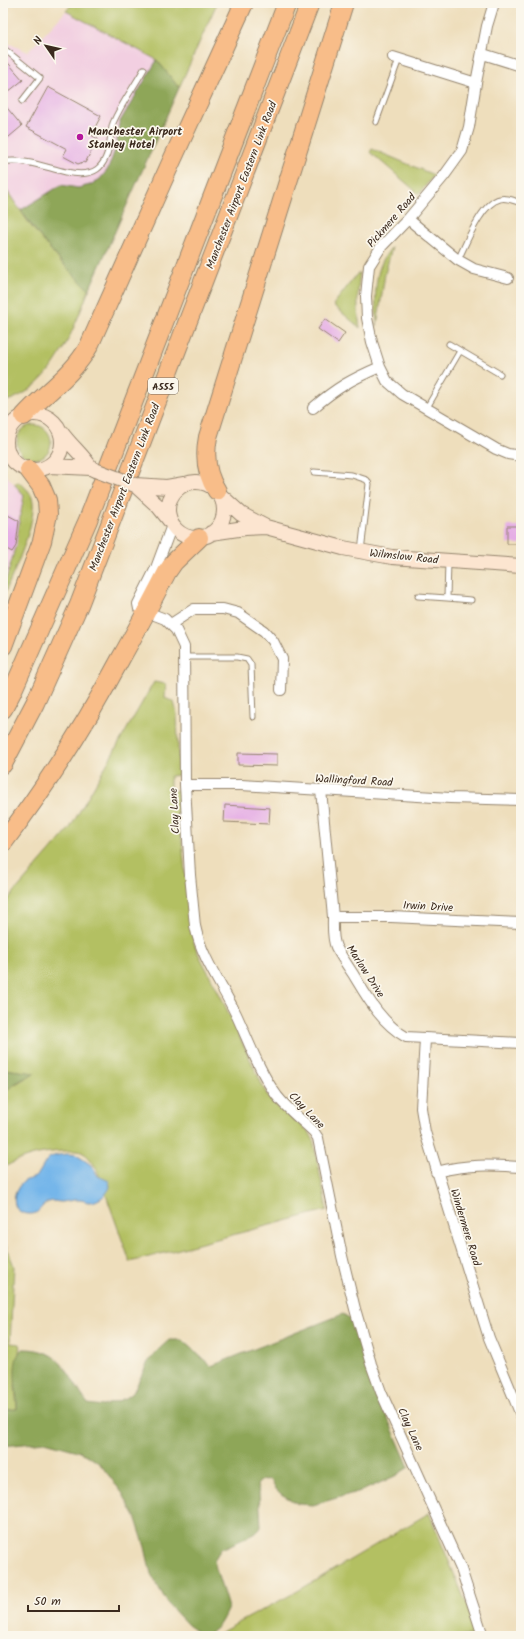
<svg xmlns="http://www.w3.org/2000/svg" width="524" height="1639" font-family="Kalam,sans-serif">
	<rect width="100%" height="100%" fill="#fbf7ec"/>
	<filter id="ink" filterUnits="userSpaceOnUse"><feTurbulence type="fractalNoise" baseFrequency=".025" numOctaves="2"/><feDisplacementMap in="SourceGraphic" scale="8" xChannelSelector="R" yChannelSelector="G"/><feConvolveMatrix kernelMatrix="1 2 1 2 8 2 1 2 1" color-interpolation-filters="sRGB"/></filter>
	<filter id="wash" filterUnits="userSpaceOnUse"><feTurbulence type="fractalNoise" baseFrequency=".012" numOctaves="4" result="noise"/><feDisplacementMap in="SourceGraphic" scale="16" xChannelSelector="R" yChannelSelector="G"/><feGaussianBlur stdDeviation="0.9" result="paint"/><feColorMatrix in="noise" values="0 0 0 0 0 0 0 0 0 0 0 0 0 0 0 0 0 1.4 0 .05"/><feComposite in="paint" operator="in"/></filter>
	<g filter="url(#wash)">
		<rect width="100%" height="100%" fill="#eedebc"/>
		<path fill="#f2cfe1" d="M66,11l91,49 22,28 -90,202 -58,-64 -28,-41v-144l25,11z
			M3,472l21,23 -10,57 -11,38z"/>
		<path fill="#b3c062" stroke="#777540" d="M73,3h144l-38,85 -22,-28 -91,-49z
			M372,149l62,26 -15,19 -49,-42z
			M3,185l28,41 30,36 28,28c-17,42 -36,100 -86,112z
			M392,247l-7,27 -8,52c-2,-28 -5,-57 15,-79z
			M360,273c-3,19 -3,36 0,55l-27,-23 24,-31z
			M17 442a17 17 0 1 1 34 0a17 17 0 1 1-34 0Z
			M18,482c6,4 12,9 14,16 7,21 -20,78 -29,99v-7l11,-38 10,-57 -10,-11z
			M154,682l12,2 -1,14 9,4 3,12 2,61 -9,1v14l10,1 1,41 6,59 7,52 4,10 23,44 44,94 7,11 37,30 4,7 14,71 -197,52 -33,-92c-4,-7 -8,-14 -14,-17 -4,-3 -13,-2 -18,-2 -24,1 -42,5 -62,17v-74l6,-6 25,-15 -31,-4v-164l67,-77z
			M3,1239l11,27 -4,77 10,1 -5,42 2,23 -14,1z
			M429,1513l42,102 7,21h-264l82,-44z"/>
		<path fill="#8ea658" stroke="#64683b" d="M157,60l22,28 -90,202c-25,-25 -49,-50 -68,-80l40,-25 17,3 12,-3 10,-6 8,-10 8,-22 3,-24z
			M3,1069l32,4c-12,6 -23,11 -32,21z
			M343,1314l8,5 16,52 42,96 -14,9 -31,14 -51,15 -15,-1 -17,-10 -6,-6 -4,-8c-7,-1 -10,0 -14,5l2,7 2,34 -4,6 -11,6 -25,11 -7,11c3,17 10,32 14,48 -6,13 -11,25 -26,27l-14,-10 -20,-21 -17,-30 -6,-27 -9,-28 -13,-25 -23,-30 -13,-9 -9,-4 -33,-9 -42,4v-36l14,-1c1,-17 -8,-46 5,-60 42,-1 45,27 66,55l15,2 23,-8 7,-5 15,-31 10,-12 11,-10h13l29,26z"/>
		<path fill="#75b6ea" stroke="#587084" d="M68,1154l8,1 8,5 7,5 7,11 11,5 1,6c-3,8 -12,15 -21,15 -3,0 -6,-2 -9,-2 -7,-1 -13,2 -19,2 -4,0 -7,-2 -12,0 -9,3 -9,13 -20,12 -19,-1 -18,-21 -6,-32 4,-3 9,-3 14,-6 12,-18 7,-20 31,-22z"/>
		<g id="blocks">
			<path fill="#e5aee5" d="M3,57l20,23 -20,16z
				M48,87l53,29 -10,19 7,4 -13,24 -2,-1 -5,2 -15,-8 4,-7 -41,-22z
				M3,103l19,23 -19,16z
				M325,319l20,14 -7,10 -20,-14z
				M4,513l15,8 -3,25 -4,6 -9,-5z
				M507,526h14v18h-14z
				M238,753l39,1v12l-39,-1z
				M225,805l45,3 -1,16 -45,-2z"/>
		</g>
	</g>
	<g filter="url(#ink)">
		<use href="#blocks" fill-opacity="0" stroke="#94846d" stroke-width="1"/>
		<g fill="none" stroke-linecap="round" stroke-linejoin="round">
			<defs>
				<path id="lane" d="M3,48l37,30 -18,23
					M376,122l23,-63
					M3,162c20,-4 44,6 63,10 28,6 40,-3 44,-31 1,-6 1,-12 3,-18 8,-19 21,-36 31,-54
					M458,260c8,-16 23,-57 42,-61 7,-2 14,2 21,4
					M449,344l51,30
					M426,409l34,-58
					M314,472l38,3 15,5 2,4 -8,67
					M418,596l29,2 1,-36
					M447,598l24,2
					M184,657h53l10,2 4,6 2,52"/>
				<path id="street" d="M494,3l-7,23 -11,57 -7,44 -7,24 -18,25 -36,43 -27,28 -12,19 -3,30 1,22 5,24 8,25 7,14 15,13 94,55 12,5 13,2
					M483,54l38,12
					M393,57l83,26
					M408,219l50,41 16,9 34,9
					M313,408c23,-20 39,-29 67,-41
					M172,525l-16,43 -18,36 1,5 26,10 11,11 8,17 1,138 5,90 5,51c7,33 27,59 41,88 13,28 23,57 41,82 11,14 25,24 37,36l4,6 24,118 13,53 16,55 10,28 80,177 22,67
					M171,624l23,-15h29l15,4 26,18 9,10 9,18 -1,31
					M185,785h56l209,13 71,2
					M321,790l12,127c0,10 -1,21 3,30 5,9 11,18 17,27 14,23 28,49 53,63l115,6
					M333,917h58l130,6
					M425,1039l-4,69 4,24 64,206 32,77
					M436,1172c31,-8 54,-7 85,-5"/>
				<path id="secondary" d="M6 442a28 28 0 1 1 56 0a28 28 0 1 1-56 0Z
					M61,432c9,13 22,23 30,36
					M49,466l42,2 4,2
					M168 510a28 28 0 1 1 56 0a28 28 0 1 1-56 0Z
					M135,485l32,2 17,-3
					M135,485l23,21 12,15
					M219,494l22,20 25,13
					M211,533l34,-5 21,-1 77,21 49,9 129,9"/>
				<path id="highway" d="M24,416c22,-24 49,-41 65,-70l80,-179 75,-164
					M217,491c-11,-17 -13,-34 -9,-54l136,-434
					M3,646l39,-105 6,-27 -1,-14 -6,-14 -12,-16
					M3,709l9,-17 76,-172 199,-517
					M3,764l32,-61 44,-98 231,-602
					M3,843c44,-58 84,-121 118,-185 16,-28 31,-57 46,-86l7,-10 25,-24"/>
			</defs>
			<use href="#lane" stroke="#94846d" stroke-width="7"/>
			<use href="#street" stroke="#94846d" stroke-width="12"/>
			<use href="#secondary" stroke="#94846d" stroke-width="16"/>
			<use href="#highway" stroke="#94846d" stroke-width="20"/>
			<use href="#lane" stroke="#fff" stroke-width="5"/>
			<use href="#street" stroke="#fff" stroke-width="10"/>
			<use href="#secondary" stroke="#fce5d0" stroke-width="14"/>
			<use href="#highway" stroke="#f8bd89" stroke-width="18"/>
			<defs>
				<path id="secondary-bridge" d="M95,470l40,15"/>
			</defs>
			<use href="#secondary-bridge" stroke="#94846d" stroke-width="16" stroke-linecap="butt"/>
			<use href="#secondary-bridge" stroke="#fce5d0" stroke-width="14"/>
		</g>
	</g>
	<circle fill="#b5179e" stroke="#fbf7ec" stroke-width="1.5" cx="80" cy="137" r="4"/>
	<g text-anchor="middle" stroke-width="3.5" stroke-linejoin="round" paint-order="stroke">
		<rect fill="#fbf7ec" stroke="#75685c" stroke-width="1" x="148" y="378" width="30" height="16" rx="3"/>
		<g font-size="10" font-weight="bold" fill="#3b2a1e">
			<text x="163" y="390">A555</text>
		</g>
		<g font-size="11" font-weight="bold" fill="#3b2a1e" stroke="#fbf7ec" text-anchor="start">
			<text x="88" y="135">Manchester Airport<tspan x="88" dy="13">Stanley Hotel</tspan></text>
		</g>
		<g font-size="11" fill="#3b2a1e" stroke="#fbf7ec">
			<text transform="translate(241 185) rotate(-69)" y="4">Manchester Airport Eastern Link Road</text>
			<text transform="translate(391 220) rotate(-49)" y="4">Pickmere Road</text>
			<text transform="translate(124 487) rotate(-69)" y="4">Manchester Airport Eastern Link Road</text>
			<text transform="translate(404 556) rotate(6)" y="4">Wilmslow Road</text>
			<text transform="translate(354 780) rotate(3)" y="4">Wallingford Road</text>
			<text transform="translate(174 811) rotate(-93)" y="4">Clay Lane</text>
			<text transform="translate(428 906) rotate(3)" y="4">Irwin Drive</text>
			<text transform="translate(366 971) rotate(57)" y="4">Marlow Drive</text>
			<text transform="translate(307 1110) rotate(46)" y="4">Clay Lane</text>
			<text transform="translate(466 1227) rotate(73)" y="4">Windermere Road</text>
			<text transform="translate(411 1429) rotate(65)" y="4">Clay Lane</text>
		</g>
	</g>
	<rect width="524" height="1639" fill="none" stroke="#fbf7ec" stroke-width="16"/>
	<g transform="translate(46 46) rotate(304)" stroke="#fbf7ec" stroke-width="3" paint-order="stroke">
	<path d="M0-3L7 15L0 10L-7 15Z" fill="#3b2a1e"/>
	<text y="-6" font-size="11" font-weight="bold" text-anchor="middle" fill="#3b2a1e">N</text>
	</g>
	<path d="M28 1605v6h91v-6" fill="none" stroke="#3b2a1e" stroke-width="2"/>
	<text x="34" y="1605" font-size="12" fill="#3b2a1e" stroke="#fbf7ec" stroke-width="3" paint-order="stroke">50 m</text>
</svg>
